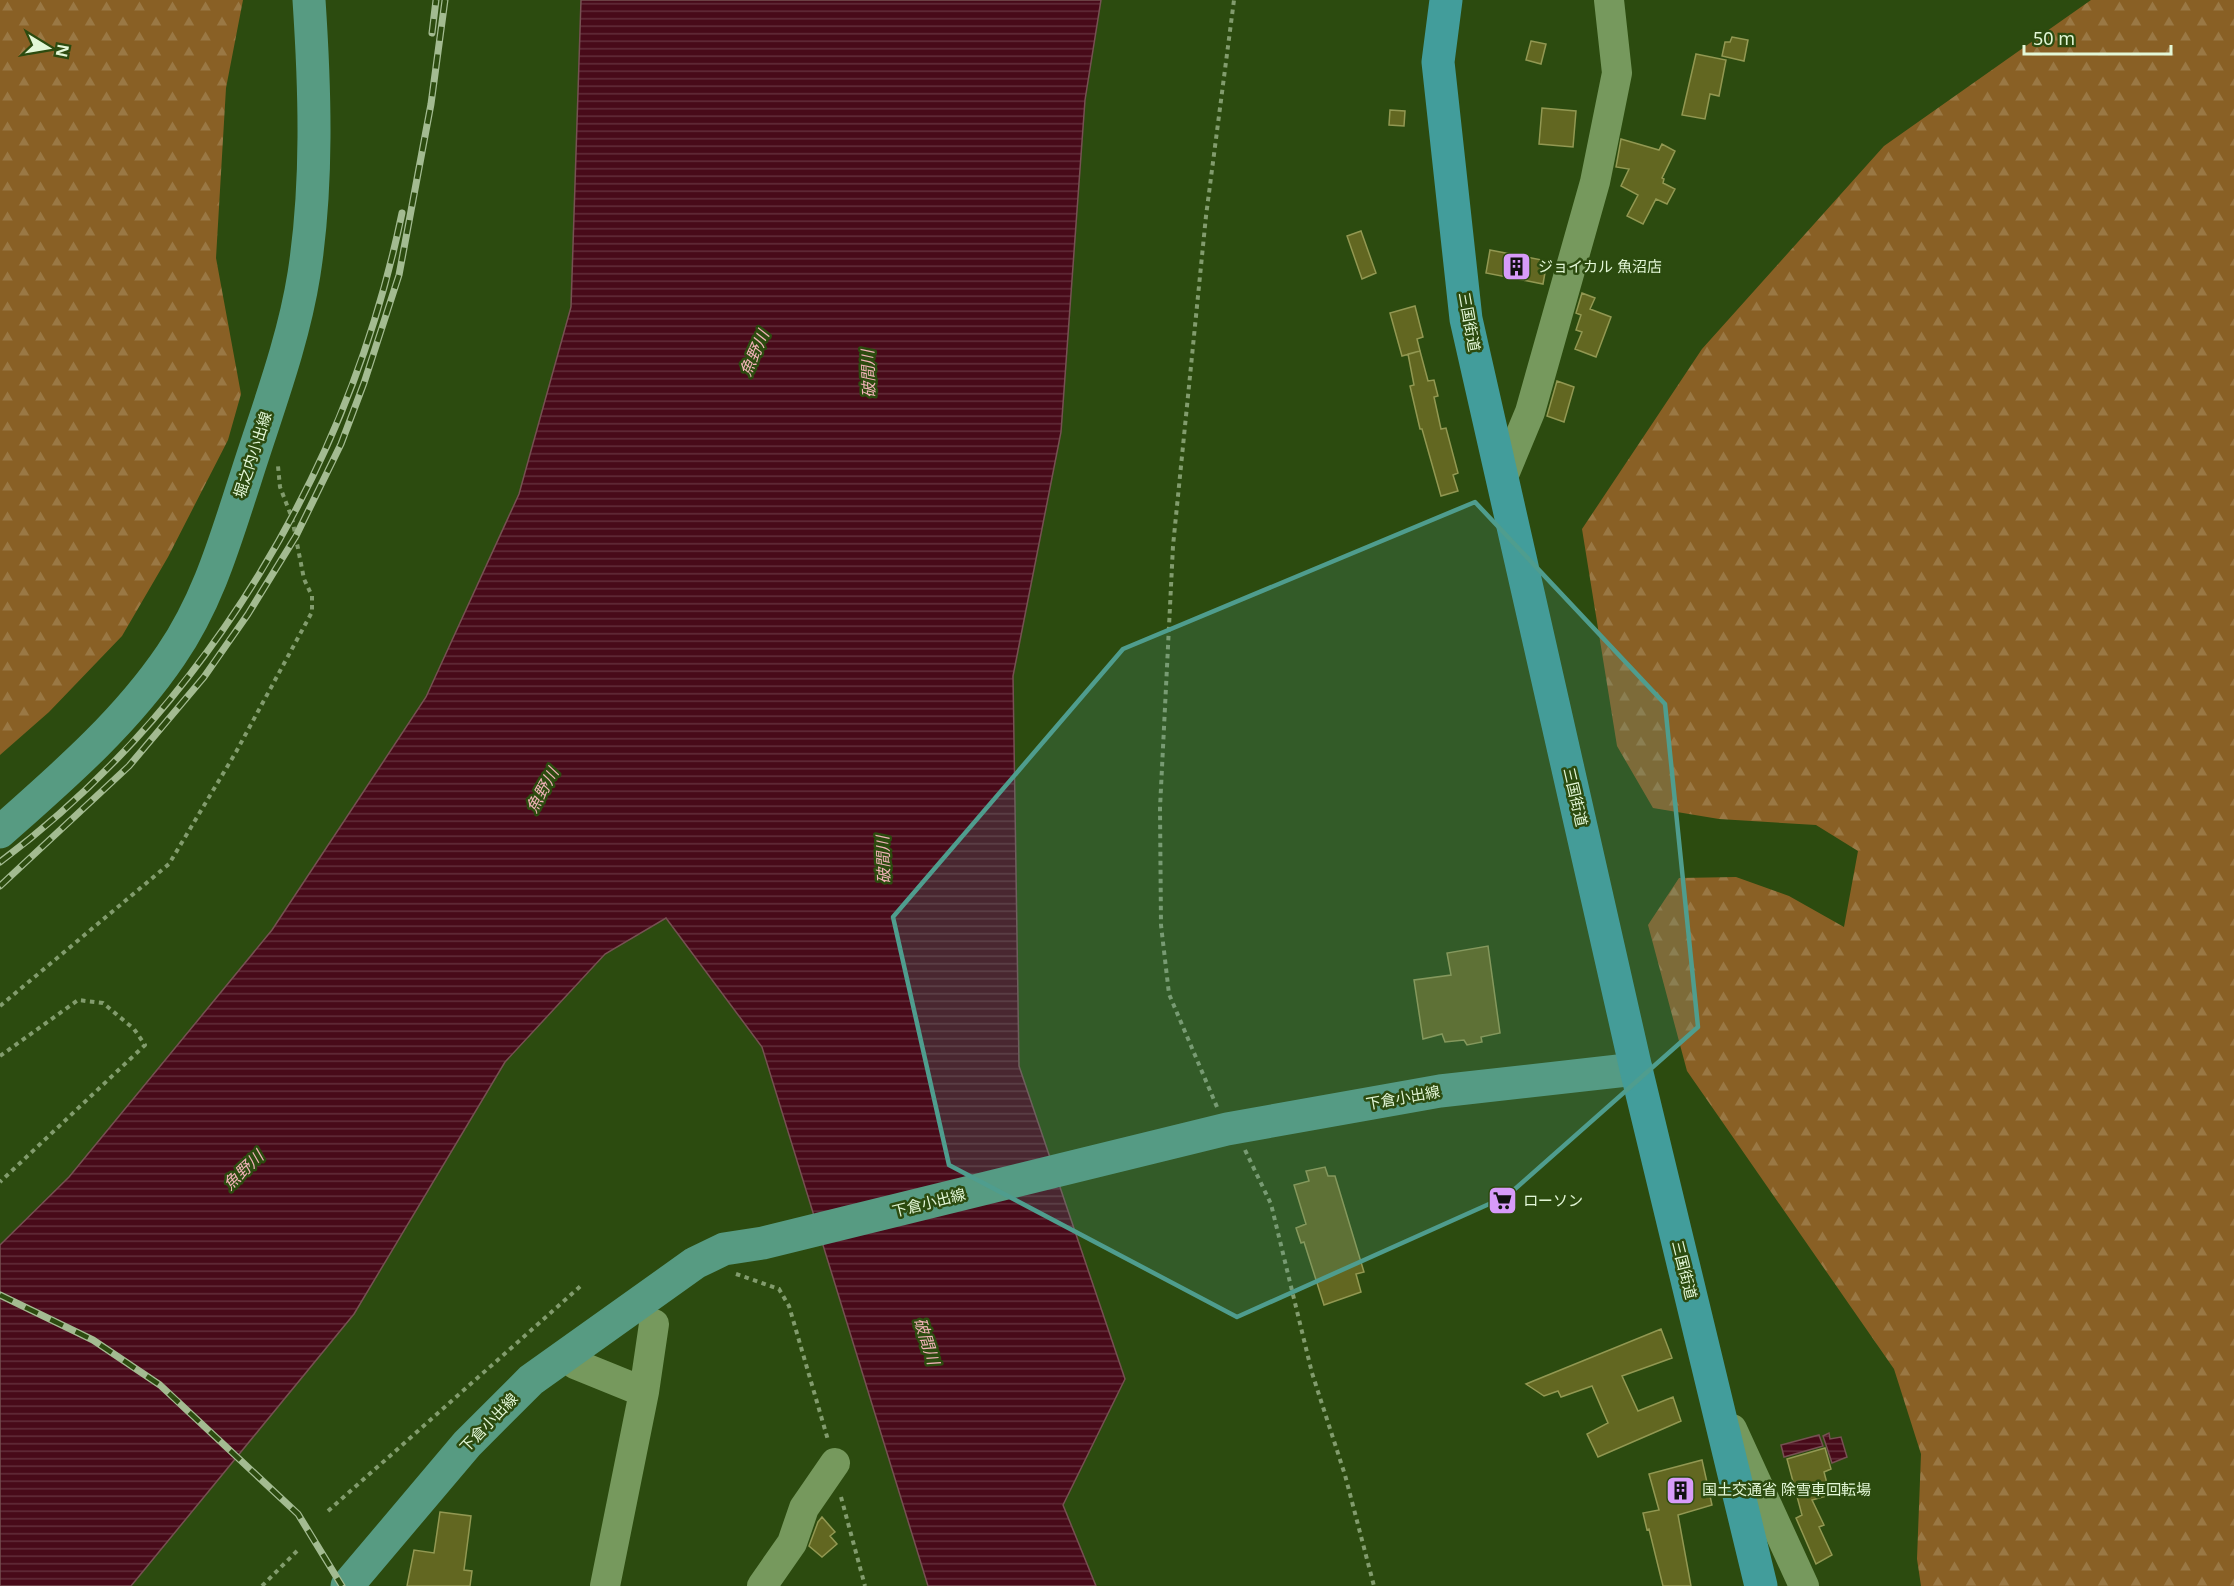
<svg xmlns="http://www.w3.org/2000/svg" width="2234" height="1586" font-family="'Noto Sans','Noto Sans JP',sans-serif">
	<defs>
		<pattern id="forest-firs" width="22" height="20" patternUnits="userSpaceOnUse" patternTransform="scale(1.5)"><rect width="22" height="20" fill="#896025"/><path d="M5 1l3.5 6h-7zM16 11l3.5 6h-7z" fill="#9a7844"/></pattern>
		<pattern id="water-rules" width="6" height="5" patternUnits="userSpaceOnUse" patternTransform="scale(1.5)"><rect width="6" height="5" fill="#480a19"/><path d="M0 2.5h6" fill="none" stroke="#622e3a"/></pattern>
	</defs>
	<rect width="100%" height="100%" fill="#2c4b0f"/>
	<path fill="url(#forest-firs)" d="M0,0h243l-17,88 -10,170 25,136 -13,46 -60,117 -46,79 -73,76 -49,43z
		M2091,0h143v1586h-313l-4,-27 4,-105 -27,-85 -207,-298 -39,-146 31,-47 57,-1 53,19 55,31 14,-76 -42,-26 -97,-6 -66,-11 -36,-62 -35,-217 120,-180 182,-203z"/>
	<path fill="url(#water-rules)" stroke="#765152" stroke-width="1.5" d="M581,0h520l-16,100 -24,332 -48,244 6,390 106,313 -62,126 33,81h-168l-166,-539 -96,-129 -61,36 -100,108 -151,252 -223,272h-131v-341l69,-68 203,-247 154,-233 93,-203 52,-187z
		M1829,1433l1,6 11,-2 6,20 -15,6 -9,-27z
		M1819,1435l4,11 -39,11 -3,-12z"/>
	<path fill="#626721" stroke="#929852" stroke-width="1.5" d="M1732,37l16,3 -4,21 -22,-5 3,-14h5z
		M1531,41l15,3 -5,20 -15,-4z
		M1696,54l30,6 -7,36 -9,-2 -5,25 -23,-4z
		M1542,108l34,3 -3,36 -34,-3z
		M1390,110l15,1 -1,15 -15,-1z
		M1621,139l38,11 3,-6 13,7 -13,27 2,1 -1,4 12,6 -8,15 -11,-5 -13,25 -16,-8 11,-21 -17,-9 8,-17 -13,-2z
		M1361,231l15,42 -14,6 -15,-43z
		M1490,250l57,11 -4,23 -57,-11z
		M1582,293l13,5 -5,11 21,8 -15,40 -21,-8 7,-17 -6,-2 5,-15 -5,-2z
		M1415,306l8,31 -6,2 3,12 -18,5 -12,-43z
		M1420,351l8,30 6,-1 4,16 -4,1 7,32 5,-1 12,45 -5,2 5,16 -17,5 -19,-67h-2l-10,-43 4,-1 -6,-31z
		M1557,381l17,6 -10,35 -17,-6z
		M1488,946l12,87 -19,4 1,5 -15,3 -3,-5 -19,2 -3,-8 -19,5 -9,-59 37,-5 -4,-22z
		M1325,1167l3,9h7l29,96 -8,2 5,18 -37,13 -20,-63 -3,1 -5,-15 10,-4 -12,-39 15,-4 -3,-10z
		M1661,1329l11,29 -50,18 16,35 35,-14 8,24 -83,36 -11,-23 21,-11 -16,-37 -31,11 -3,-6 -14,5 -18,-12z
		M1825,1448l6,21 -7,3 6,23 -18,5 12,25 -5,2 13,28 -16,9 -20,-46 6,-3 -15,-56z
		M1702,1460l10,45 -34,10 13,71h-28l-14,-57 -2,1 -4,-17 16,-3 -10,-36z
		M440,1512l31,4 -7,54 8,1 -2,15h-63l7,-36 20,3z
		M822,1517l13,15 -5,4 7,8 -15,13 -13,-11 9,-24z"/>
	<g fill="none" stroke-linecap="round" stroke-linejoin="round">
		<path stroke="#829c6d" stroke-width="4" stroke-dasharray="4.5 4.5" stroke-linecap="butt" d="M0,1006l169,-142 67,-112 76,-140v-16l-8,-17 -12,-61 -12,-31 -2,-21
			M0,1056l78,-56 25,3 31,26 11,16 -145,137
			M1217,1107l-48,-113 -8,-69 -1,-117 13,-262 33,-330 28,-216
			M1245,1150l26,54 41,169 33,102 29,111
			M736,1274l43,15 10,17 39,134
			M841,1497l24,89
			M328,1511l255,-227
			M262,1586l36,-36"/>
		<path stroke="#76995d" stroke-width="30" d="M1503,477l27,-65 65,-230 22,-109 -8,-73
			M568,1354l7,10 69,28
			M1732,1429l72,157
			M605,1586l39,-194 10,-68
			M762,1586l30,-43 12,-35 31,-45"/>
		<path stroke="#579b82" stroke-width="33" d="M0,832c61,-54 125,-109 171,-177 37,-54 54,-114 74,-175 21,-67 48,-136 59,-206 14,-90 11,-184 5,-274
			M347,1586l120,-142 64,-64 164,-117 29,-14 39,-6 464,-114 213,-38 196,-22"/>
		<path stroke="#429d9b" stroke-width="33" d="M1446,0l-8,62 28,257 170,750 125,517"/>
		<defs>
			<path id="rail" d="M432,33l4,-33
				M0,862c207,-155 350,-396 402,-649
				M0,886l129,-120 75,-89 44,-63 48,-78 45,-92 23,-61 35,-108 32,-171 14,-104
				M0,1295l93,45 67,45 138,129 44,72"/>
		</defs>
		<use href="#rail" stroke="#a3bb91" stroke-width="7"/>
		<use href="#rail" stroke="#2c4b0f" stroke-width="4.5" stroke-dasharray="14" stroke-linecap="butt"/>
	</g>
	<path fill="#4f9d8e" fill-opacity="0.2" stroke="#4f9d8e" stroke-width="4.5" stroke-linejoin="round" d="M1475,502l190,202 33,323 -191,169 -270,121 -288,-152 -56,-248 230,-268z"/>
	<defs>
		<symbol id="building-square" viewBox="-11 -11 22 22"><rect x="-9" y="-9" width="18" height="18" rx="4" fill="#d79bf9" stroke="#2c4b0f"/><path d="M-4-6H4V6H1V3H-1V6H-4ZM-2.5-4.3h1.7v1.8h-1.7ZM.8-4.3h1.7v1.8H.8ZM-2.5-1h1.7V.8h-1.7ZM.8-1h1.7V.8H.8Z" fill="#111"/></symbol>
		<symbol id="supermarket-square" viewBox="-11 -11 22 22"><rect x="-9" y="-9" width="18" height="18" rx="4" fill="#d79bf9" stroke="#2c4b0f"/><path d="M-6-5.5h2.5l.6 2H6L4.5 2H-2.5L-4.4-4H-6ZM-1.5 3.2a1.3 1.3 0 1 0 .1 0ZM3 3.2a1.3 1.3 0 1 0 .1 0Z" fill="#111"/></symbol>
	</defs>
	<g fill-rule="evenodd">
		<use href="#building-square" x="1500" y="250" width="33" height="33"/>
		<use href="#supermarket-square" x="1486" y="1184" width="33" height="33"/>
		<use href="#building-square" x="1664" y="1474" width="33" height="33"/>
	</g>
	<g text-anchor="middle" stroke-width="5" stroke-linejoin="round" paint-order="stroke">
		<g font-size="15" fill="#e3f7d7" stroke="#2c4b0f" text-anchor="start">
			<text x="1538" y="272">ジョイカル 魚沼店</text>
			<text x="1523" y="1206">ローソン</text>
			<text x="1702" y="1495">国土交通省 除雪車回転場</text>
		</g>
		<g font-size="15" fill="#e3f7d7" stroke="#2c4b0f">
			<text transform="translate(1469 322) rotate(80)" y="5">三国街道</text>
			<text transform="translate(253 455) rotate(-72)" y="5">堀之内小出線</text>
			<text transform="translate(1575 797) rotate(77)" y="5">三国街道</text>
			<text transform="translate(1403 1098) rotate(-10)" y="5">下倉小出線</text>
			<text transform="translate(929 1203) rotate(-14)" y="5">下倉小出線</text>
			<text transform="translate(1684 1270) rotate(76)" y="5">三国街道</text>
			<text transform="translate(489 1423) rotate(-46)" y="5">下倉小出線</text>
		</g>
		<g font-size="16" font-style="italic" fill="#f0b2b7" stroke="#2c4b0f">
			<text transform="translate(754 353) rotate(-66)" y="6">魚野川</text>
			<text transform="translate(868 374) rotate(-92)" y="6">破間川</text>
			<text transform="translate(542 790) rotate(-61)" y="6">魚野川</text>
			<text transform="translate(883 860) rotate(-92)" y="6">破間川</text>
			<text transform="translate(243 1170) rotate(-44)" y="6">魚野川</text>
			<text transform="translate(927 1341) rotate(72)" y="6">破間川</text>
		</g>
	</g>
	<g transform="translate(48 48) rotate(101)" stroke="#2c4b0f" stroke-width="4.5" paint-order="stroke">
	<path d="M0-4.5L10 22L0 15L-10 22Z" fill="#e3f7d7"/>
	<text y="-9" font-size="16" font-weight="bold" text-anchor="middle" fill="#e3f7d7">N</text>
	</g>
	<path d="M2024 45v9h147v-9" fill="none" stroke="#e3f7d7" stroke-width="3"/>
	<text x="2033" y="45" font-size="18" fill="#e3f7d7" stroke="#2c4b0f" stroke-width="4.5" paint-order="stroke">50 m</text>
</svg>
